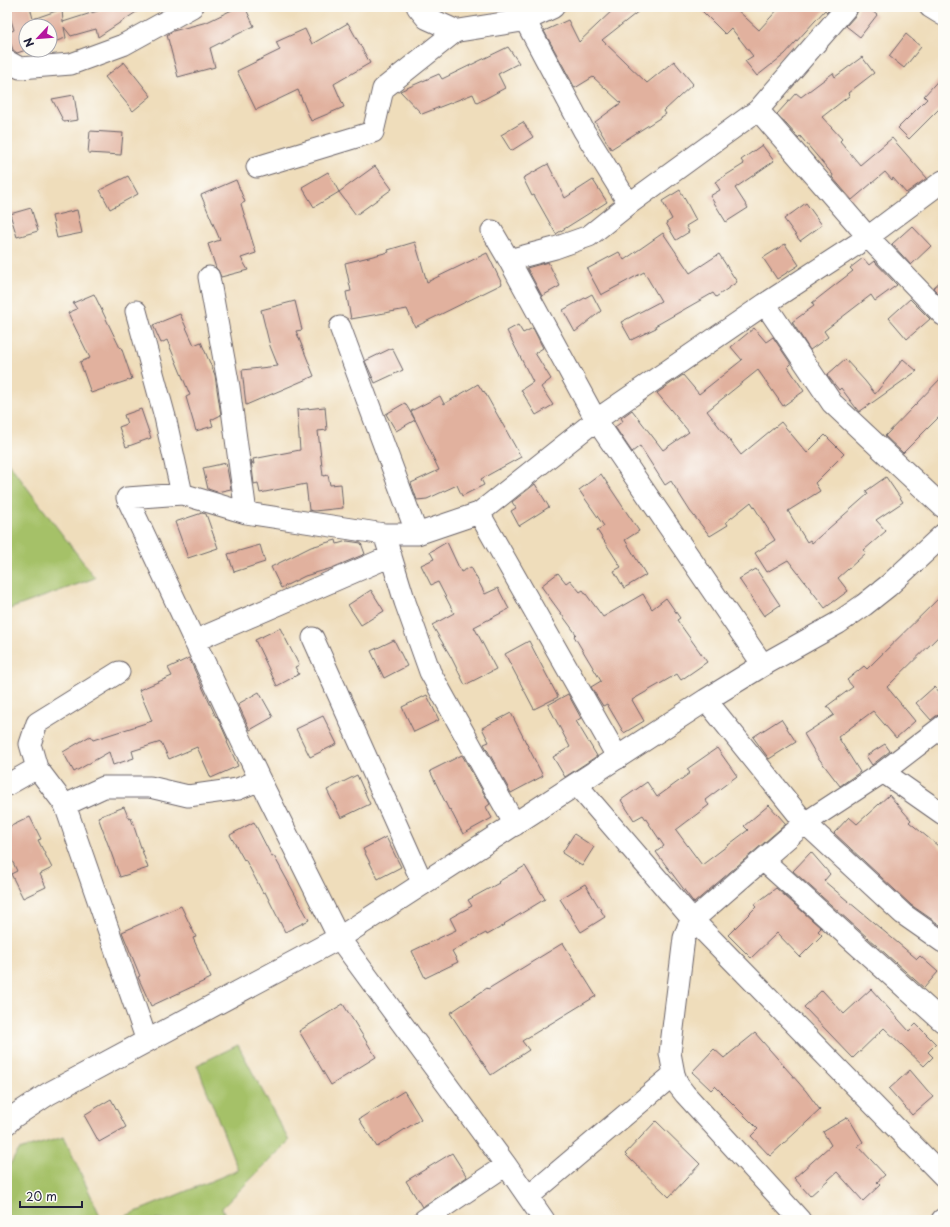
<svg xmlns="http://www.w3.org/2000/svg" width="950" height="1227" font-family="'Playpen Sans',sans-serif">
	<rect width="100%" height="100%" fill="#fdfcf7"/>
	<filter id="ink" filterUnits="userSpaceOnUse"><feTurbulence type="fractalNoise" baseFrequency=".025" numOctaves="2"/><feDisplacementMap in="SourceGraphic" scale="8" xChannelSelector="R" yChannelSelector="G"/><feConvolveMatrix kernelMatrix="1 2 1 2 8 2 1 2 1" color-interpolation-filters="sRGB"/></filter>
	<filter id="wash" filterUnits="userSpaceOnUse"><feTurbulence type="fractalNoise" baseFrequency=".012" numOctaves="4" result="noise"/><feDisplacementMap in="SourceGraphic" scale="16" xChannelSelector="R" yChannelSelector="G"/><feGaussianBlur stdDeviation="0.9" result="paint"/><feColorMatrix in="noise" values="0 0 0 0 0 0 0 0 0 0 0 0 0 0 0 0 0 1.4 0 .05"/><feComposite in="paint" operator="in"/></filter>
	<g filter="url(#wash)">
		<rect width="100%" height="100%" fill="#efddbb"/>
		<path fill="#a5c168" stroke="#647252" d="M7,461l88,117 -88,32z
			M238,1045l51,96 -67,67 5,12h-111l122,-50 -41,-105z
			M64,1137l38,83h-95v-51l12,-19z"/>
		<g id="blocks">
			<path fill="#e1b19e" d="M7,7h23l3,12 29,-10 1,13 47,-15h34l-46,30 -2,-8 -25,7 -7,-9 2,11 -16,5v-17h-24v24l-9,3 -4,-3 -6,-17 7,-3z
				M238,7h7l9,19 -44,22 5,19 -37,10 -11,-42 6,-4 34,-9z
				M616,7h28l-42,33 45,43 27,-22 19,23 -29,27 2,3 -55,35 -16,-27 26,-19 -28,-26 -18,11 -31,-57 24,-11 11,22z
				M698,7h36l25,23 21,-23h51l-4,5 -2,-2 -40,44 -28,22 -12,-15 8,-5 -22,-28 -6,6z
				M859,7h8l10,8 -17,22 -14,-11 10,-11z
				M348,23l22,40 -36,21 10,23 -33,14 -13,-31 -42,20 -19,-39 43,-21 -4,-8 29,-13 7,15z
				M906,34l15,13 -17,21 -15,-12z
				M508,47l11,16 -21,11 7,14 -28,15 -4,-9 -51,20 -22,-23 39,-17 3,5z
				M862,57l12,16 -26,20 1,3 -27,21 20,22 -2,2 20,24 32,-27 35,40 -21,15 -13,-15 -1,2 -7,-8 -33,28 -20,-23 1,-2 -33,-39 -2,2 -2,-3 -19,-21 19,-21 5,4 32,-24 2,4z
				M124,62l27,34 -18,15 -28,-34z
				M943,75v38l-4,-4 -30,30 -11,-11 29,-29 -3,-3z
				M74,95l4,25 -14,2 -12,-23z
				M523,122l10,15 -22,14 -10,-16z
				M90,131l33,2 -2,22 -33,-2z
				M762,145l12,16 -39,27 13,20 -22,14 -16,-26 10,-6 -5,-8 29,-18 -3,-4z
				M548,164l17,34 28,-18 14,22 -51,32 -22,-39 -2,1 -9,-18z
				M375,166l17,23 -36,26 -17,-23 -25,15 -12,-20 26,-15 11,20z
				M128,176l10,18 -28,15 -10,-19z
				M236,180l9,22 -4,2 15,49 -15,5 7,12 -27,7 -3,-7 -2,-2 -8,-24 12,-4 -19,-45z
				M680,190l16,30 -10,6 3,6 -13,8 -10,-17 6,-4 -10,-18z
				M806,203l16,22 -22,16 -16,-22z
				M31,208l7,23 -21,6 -7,-23z
				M77,210l5,23 -25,5 -5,-22z
				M912,226l19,20 -20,19 -19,-21z
				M663,233l27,40 29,-19 18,28 -21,15 -3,-4 -58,33 1,2 -25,12 -10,-18 40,-21 -17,-29 -43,23 -14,-26 32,-17 5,8z
				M415,242l12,40 60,-29 15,31 -87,43 -8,-18 -56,10 -5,-27 5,-1 -6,-28 44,-11 -1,-2z
				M785,244l14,21 -22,14 -14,-21z
				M863,258l6,7 5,-4 23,24 -22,16 -4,-6 -47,36 4,6 -18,13 -18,-28 22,-16 -2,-3 41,-32 -3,-3z
				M548,262l12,24 -18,10 -15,-28z
				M943,279v19l-10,-10z
				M94,294l26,54 1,-1 11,32 -41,14 -11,-31 10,-4 -22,-45 9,-4 -4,-6z
				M592,294l9,17 -26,21 -12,-22z
				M910,299l20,20 -23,20 -18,-21z
				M295,301l7,29 -6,1 18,45 -68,29 -4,-35 36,-4 -8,-20 -9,-36z
				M180,314l14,31 7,-3 14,33 2,14 4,26 -10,5 2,6 -17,5 -10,-34 4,-2 -23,-55 -6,3 -8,-18z
				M518,325l5,8 10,-5 10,20 -8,5 16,26 -10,8 12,18 -17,10 -15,-25 12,-8 -26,-51z
				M754,328l12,14 7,-5 18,27 -3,3 16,24 -21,15 -25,-36 -51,41 34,44 40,-33 26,31 18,-18 19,19 -29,29 5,8 -32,20 19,31 3,-2 2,3 56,-49 -2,-3 20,-14 17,25 -27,18 10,11 -22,19 2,3 -28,25 10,13 -23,17 -37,-48 -21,12 -12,-19 20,-13 -24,-38 -25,20 2,3 -18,11 -20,-25 -19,-30 -6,4 -25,-39 -8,6 -17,-25 8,-6 -2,-3 11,-8 31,40 26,-18 -32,-39 26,-18 16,19 43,-34 -11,-13z
				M392,348l11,22 -28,13 -10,-22z
				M845,359l20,22 10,13 28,-35 14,12 -58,41 -18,-24 -2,2 -12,-15z
				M943,376v37l-40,40 -18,-17z
				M478,384l5,8 1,-1 37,66 -40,22 3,6 -22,11 -5,-11 -30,14 -10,1 -6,-17 28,-13 -28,-59 29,-15 4,8z
				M405,403l10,17 -19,11 -10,-17z
				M325,407l2,23 -9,1 5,45 5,-1 2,10 11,-1 2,24 -29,3 -5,-1 -3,-26 -46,9 -2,-10 -4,1 -3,-24 2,4h1l-1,-5 47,-9 -3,-40z
				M141,409l10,29 -25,9 -7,-20 8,-3 -3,-9z
				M226,463l5,26 -14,3 -9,-3 -5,-21z
				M601,474l38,57 -14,9 21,35 -22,13 -10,-17 7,-4 -24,-37 7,-4 -25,-36z
				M535,484l14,23 -30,19 -8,-15 5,-3 -4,-6z
				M202,513l4,1 12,34 -30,10 -13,-36z
				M336,540l1,4 10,-3 14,2 4,11 -33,14 -27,8 -24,12 -10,-21 40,-20z
				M447,542l14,30 10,-5 14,27 13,-6 11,21 -35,18 22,42 -31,16 -14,-28 -19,-32 22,-12 -16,-31 -7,3 -10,-20 13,-6 -4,-7z
				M260,545l5,17 -31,10 -6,-18z
				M756,569l24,36 -16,11 -25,-37z
				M558,573l8,10 4,-3 10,12 3,-2 20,27 40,-23 9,15 14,-11 14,20 -3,2 30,42 -26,18 -4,-6 -45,26 12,21 -20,12 -17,-29 -4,2 -12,-19 10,-6 -27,-45 2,-2 -35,-48z
				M371,590l13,21 -23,14 -13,-20z
				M943,594v38l-56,55 28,34 -19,17 -23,-27 -35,26 22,35 -20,14 -23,-30 -13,-22 30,-19 -7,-9 26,-19 -6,-7 17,-14 3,3z
				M280,628l19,37 -4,2 4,7 -22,12 -22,-46z
				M394,640l13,26 -23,12 -13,-27z
				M529,641l29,56 -24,12 -29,-55z
				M189,658l27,59 1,-1 11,25 -1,1 11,24 -27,12 -14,-31 -28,12 -8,-17 -29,9 2,7 -21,7 -4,-13 -35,20 -11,-20 27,-16 3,4 59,-19 -13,-31 33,-14 -4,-8z
				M934,687l9,10v17l-7,2 -5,4 -15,-17z
				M259,692l14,25 -23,13 -12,-26z
				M568,694l13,24 -5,3 21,35 -32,21 -12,-20 17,-10 -22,-42z
				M427,695l12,25 -25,12 -12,-25z
				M511,713l32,63 -32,17 -27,-49 5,-2 -7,-14z
				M323,716l14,28 -27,13 -14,-28z
				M781,719l15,23 -27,17 -16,-22z
				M885,744l5,7 -18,14 -6,-9z
				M717,748l20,28 -32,24 4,5 -33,25 26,35 46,-35 -4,-4 25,-21 17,19 -92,79 -38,-51 8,-6 -21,-31 -9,5 -13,-20 26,-18 10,15 33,-24 -3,-4z
				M462,755l28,49 -4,3 6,11 -29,16 -13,-25 -1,1 -19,-39z
				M357,775l13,29 -29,14 -14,-28z
				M889,795l22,25 -2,2 34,28v77l-32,-22 -77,-72 15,-16 8,7z
				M124,807l5,12 2,-1 17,50 -28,9 -22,-60z
				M30,817l11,22 -3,1 14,28 -12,6 6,13 -23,11 -12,-24 6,-3 -10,-21v-22z
				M254,822l18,35 2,-1 35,64 -24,12 -20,-40 -2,1 -18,-34 -1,1 -14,-25z
				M574,834l20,13 -12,19 -20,-13z
				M386,837l15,30 -23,12 -15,-30z
				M811,852l19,22 -6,7 93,78 3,-3 18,16 -14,16 -131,-117z
				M525,866l20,33 -41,25 1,1 -18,10 -1,-2 -34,18 6,11 -33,16 -13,-27 44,-21 -6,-12 22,-12 -4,-6 31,-17 -1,-1z
				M585,884l20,33 -24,15 -21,-33z
				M776,888l45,40 -3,3 4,4 -22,22 -23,-24 -26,25 -23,-23 28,-28 -2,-2z
				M181,906l15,31 -3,1 18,40 -60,28 -13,-29 2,-1 -18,-44z
				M563,943l33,53 -74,45 7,9 -38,25 -41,-62 37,-25 1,1z
				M871,989l38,42 7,-7 20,20 -8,8 5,5 -9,9 -40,-38 -31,30 -49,-51 18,-17 22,24z
				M343,1004l33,53 -45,28 -32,-54z
				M755,1033l51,58 14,19 -50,46 -19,-20 7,-7 -43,-43 -4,4 -19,-18 22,-23 10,9z
				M910,1070l23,27 -21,18 -23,-26z
				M404,1091l17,28 -44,28 -18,-28z
				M111,1099l15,28 -27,15 -15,-27z
				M848,1117l15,25 -5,4 27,29 -8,7 3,3 -17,16 -26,-29 -27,24 -16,-18 37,-33 -8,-13z
				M656,1121l44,43 -31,33 -44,-43z
				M452,1153l15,24 -45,30 -16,-26z"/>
		</g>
	</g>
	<g filter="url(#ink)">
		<use href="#blocks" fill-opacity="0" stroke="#6a6368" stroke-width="1"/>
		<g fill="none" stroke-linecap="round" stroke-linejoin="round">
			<defs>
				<path id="street" d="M930,7l13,8
					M525,20l59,111 45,73
					M7,61l13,7 51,-4 52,-19 69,-38
					M758,110l110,127 75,78
					M257,167l116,-35 10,-43 73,-58
					M492,231l17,29 87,160 167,245
					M509,260l46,-12 34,-12 40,-32 129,-94 89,-103
					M209,277l20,110 17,126
					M765,304l67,99 111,104
					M136,311l29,106 17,77
					M340,327l77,207
					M479,513l139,245
					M384,534l21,68 25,70 85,153
					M313,638l110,246
					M194,641l197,-85
					M119,672l-82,51 -7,21 7,24 28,37 82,236
					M706,700l99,123 98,91 40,28
					M883,772l60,42
					M576,784l117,136 250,256
					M7,785l30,-17
					M65,805l39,-18h46l38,9 50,-7 22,-9
					M764,861l179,161
					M528,1197l146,-123
					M424,1220l82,-55
					M544,1220l-38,-55 -167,-227 -79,-158 -133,-282 55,-4 64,19 138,21h33l62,-21 117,-93 169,-116 103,-67 75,-56
					M800,1220l-115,-126 -7,-9 -4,-11 -4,-21 14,-115 4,-11 5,-7 112,-97 78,-51 60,-46
					M942,1220l1,-1"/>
				<path id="secondary" d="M418,7l9,11 29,13 69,-11 28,-13
					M7,1123l6,-6 35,-23 291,-156 367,-238 57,-35 75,-42 26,-18 24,-19 55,-51"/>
			</defs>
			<use href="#street" stroke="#6a6368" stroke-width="23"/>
			<use href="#secondary" stroke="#6a6368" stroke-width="24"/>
			<use href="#street" stroke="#fff" stroke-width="21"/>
			<use href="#secondary" stroke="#fff" stroke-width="22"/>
		</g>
	</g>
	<rect width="950" height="1227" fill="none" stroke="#fdfcf7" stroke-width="24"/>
	<g transform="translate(38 38) rotate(244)"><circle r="19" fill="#fdfcf7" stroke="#a5a5ac"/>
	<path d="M0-3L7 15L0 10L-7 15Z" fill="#b5179e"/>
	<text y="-6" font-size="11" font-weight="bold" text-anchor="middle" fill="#22223b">N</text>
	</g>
	<path d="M20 1201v6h62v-6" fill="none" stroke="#22223b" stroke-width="2"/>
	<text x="26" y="1201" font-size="12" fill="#22223b" stroke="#fdfcf7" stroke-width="3" paint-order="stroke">20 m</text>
</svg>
